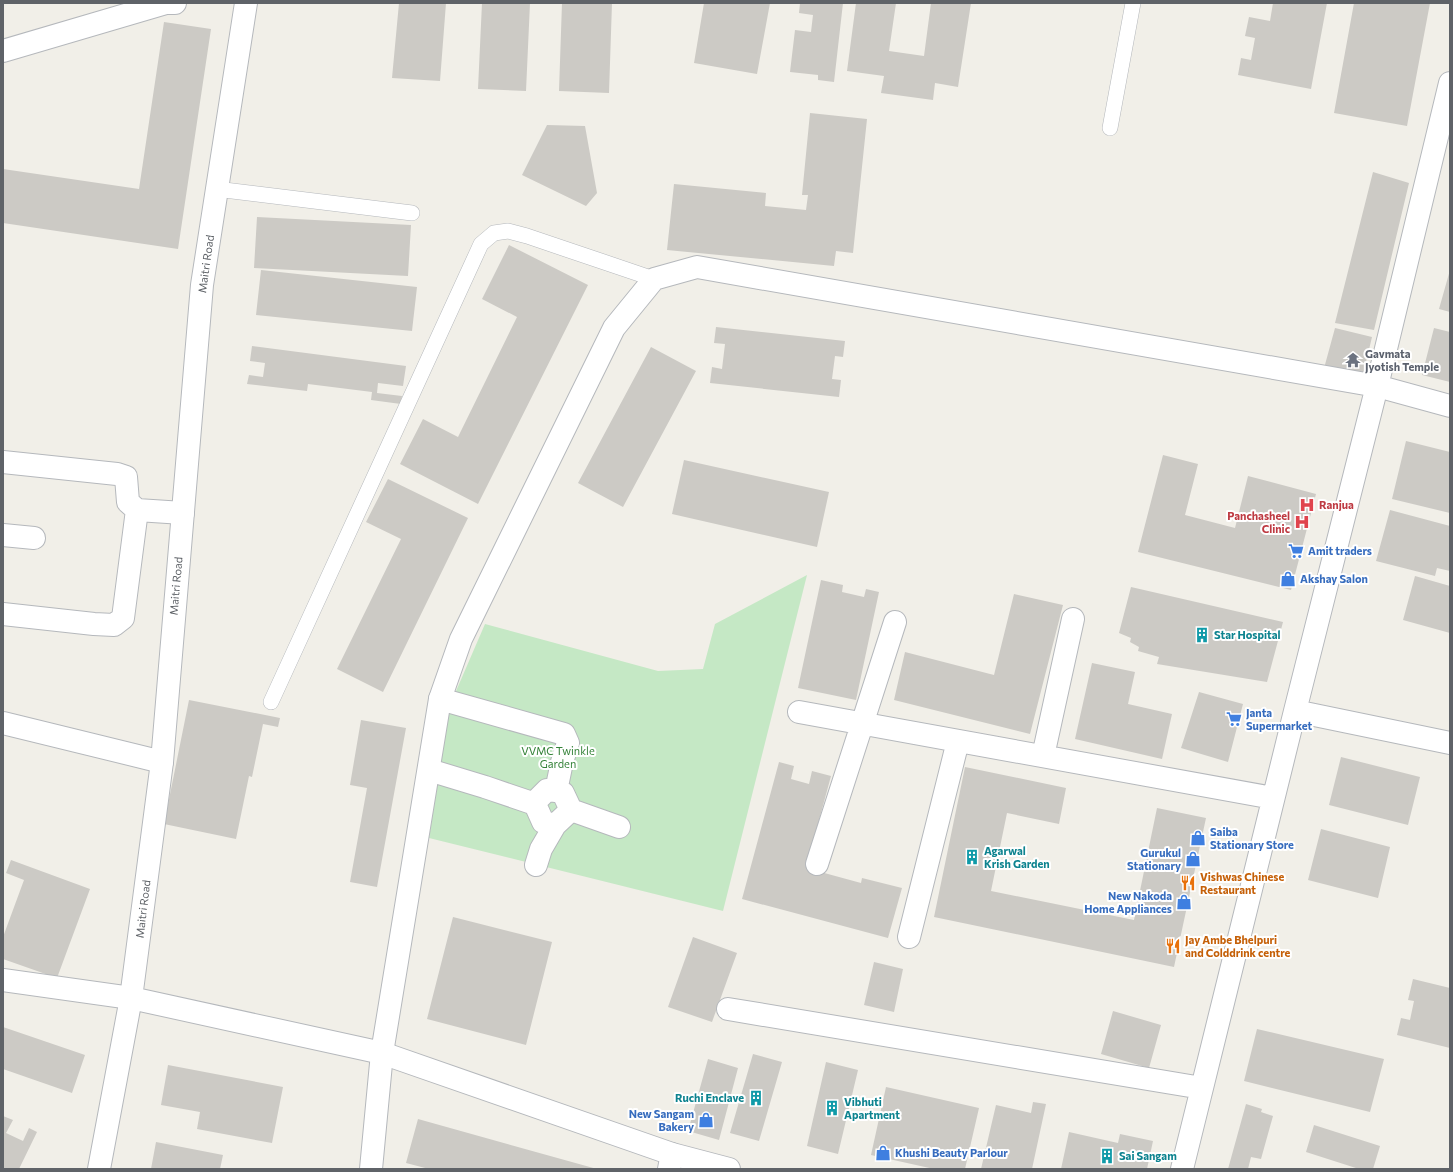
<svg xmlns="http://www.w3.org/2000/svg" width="1453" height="1172" font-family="Commissioner,sans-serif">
	<rect width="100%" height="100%" fill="#f1efe8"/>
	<path fill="#c5e8c5" d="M807,575l-84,336 -294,-73 21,-133 35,-81 173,47 45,-2 12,-45z"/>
	<path fill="#cccac5" d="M399,3h47l-6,78 -48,-3z
		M482,3h48l-4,88 -48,-2z
		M562,3h50l-3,90 -50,-2z
		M704,3h66l-13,71 -63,-11z
		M800,3h43l-9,79 -16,-2v-5l-28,-3 5,-42 16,2 2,-17 -14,-2z
		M856,3h40l-7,48 35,5 7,-53h40l-13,84 -23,-4 -2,17 -52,-7 3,-17 -37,-5z
		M1273,3h54l-16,86 -73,-14 3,-17 10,2 4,-22 -10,-2 4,-19 21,4z
		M1354,3h76l-23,123 -73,-13z
		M164,22l47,7 -33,220 -175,-26v-54l136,20z
		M810,113l57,6 -14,134 -17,-2 -2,15 -167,-16 7,-66 92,9 -1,13 41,4 2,-15h-6z
		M547,125l38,1 12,67 -11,13 -64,-31z
		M1373,172l36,11 -35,147 -39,-7z
		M257,217l154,8 -3,51 -154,-8z
		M509,245l79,40 -110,219 -78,-40 23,-45 35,18 59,-120 -35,-18z
		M261,270l156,17 -5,44 -156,-16z
		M1450,270v42l-11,-3z
		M716,327l129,14 -2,16 -8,-1 -3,23 9,1 -2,17 -129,-14 2,-16 10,2 3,-25 -11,-1z
		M1335,328l37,9 -11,46 -38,-11z
		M1434,328l16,4v50l-28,-7z
		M252,346l154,20 -3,20 -25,-3 -1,10 25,3 -1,8 -30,-4 1,-8 -64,-8 -1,7 -60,-7 2,-9 14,2 2,-14 -15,-2z
		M651,347l45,24 -73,136 -45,-24z
		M1406,441l44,11v61l-58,-14z
		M1163,455l35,9 -13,51 50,13 13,-52 68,18 -25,96 -153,-38z
		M684,460l145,32 -12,55 -145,-33z
		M388,479l80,39 -85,174 -46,-23 64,-130 -35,-17z
		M1390,510l60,16v45l-13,-3 -2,8 -59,-15z
		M1415,576l35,10v47l-47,-13z
		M821,580l22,5 -1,7 22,5 2,-8 13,3 -23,108 -58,-12z
		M1131,587l152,35 -16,60 -110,-18 2,-7 -21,-6 1,-4 -9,-5 1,-4 -12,-5z
		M1014,594l49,11 -33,129 -136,-34 11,-48 89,23z
		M1092,663l43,9 -7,32 44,10 -10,45 -87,-20z
		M1199,692l44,12 -15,58 -47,-14z
		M189,700l91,18 -2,9 -15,-3 -11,53 -3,-1 -13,63 -72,-15z
		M361,720l45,8 -29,159 -27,-5 17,-94 -17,-3z
		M1341,757l79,20 -12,48 -79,-20z
		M779,762l15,4 -3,13 18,5 3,-13 19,5 -25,92 55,15 1,-5 40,10 -14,50 -146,-39z
		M965,767l101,21 -7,36 -52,-11 -16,78 143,29 23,-112 49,10 -32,149 -240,-50z
		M1321,829l69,18 -12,51 -70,-18z
		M11,860l79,29 -33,89 -54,-19v-22l21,-57 -18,-7z
		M453,917l99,25 -26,103 -99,-26z
		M693,937l44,16 -25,69 -44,-15z
		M874,962l29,7 -9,43 -30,-7z
		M1413,979l37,9v60l-53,-13 4,-17 9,2 4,-19 -6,-1z
		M1113,1011l48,14 -12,43 -48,-14z
		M3,1027l82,28 -13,38 -69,-24z
		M1257,1029l127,30 -14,53 -126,-31z
		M753,1054l29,8 -23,79 -29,-8z
		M708,1059l30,9 -19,72 -31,-9z
		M826,1062l32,8 -20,84 -31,-8z
		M168,1065l115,22 -11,56 -75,-14 3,-17 -39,-7z
		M886,1087l93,21 -14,61h-31l-63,-14z
		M1033,1102l13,2 -14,65h-51l15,-64 35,8z
		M1246,1104l16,5 -1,3 12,4 -12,43 -10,-2 -3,12h-20z
		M3,1116l10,4 -7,13 17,8 6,-13 8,4 -18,37h-16z
		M418,1119l179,50h-168l-23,-6z
		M1314,1125l66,21 -7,23h-14l-53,-17z
		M1069,1132l49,11 2,-9 33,7 -6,28h-86z
		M156,1142l67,13 -3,14h-69z"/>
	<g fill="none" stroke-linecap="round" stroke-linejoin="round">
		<defs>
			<path id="service" d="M1110,128l23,-125
				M216,189l196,24
				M271,702l210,-458 13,-11 14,-2 19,5 127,43"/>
			<path id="pedestrian" d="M440,699l124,35 4,9 -6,19 -6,29
				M429,770l56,17 50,17
				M571,810l-16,15 -12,-3 -8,-18 2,-4 10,-10 9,1 7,2 8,17 48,17
				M536,865l5,-16 14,-24"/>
			<path id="minor" d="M3,51l163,-48h9
				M3,462l114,12 9,3 2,25 9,8 46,3
				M3,535l31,3
				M3,614l91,10 20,1 9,-7 14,-108
				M1295,711l155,32
				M799,712l474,86
				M3,723l159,39
				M1043,756l30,-137
				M817,864l78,-242
				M909,937l49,-196
				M3,980l128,18
				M728,1009l474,79
				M371,1169l11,-116 58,-354 21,-60 153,-311 40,-49 43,-12 680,119 73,20
				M669,1169l3,-15
				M1182,1169l113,-458 82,-325 73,-303"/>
			<path id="tertiary" d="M131,998l251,55 290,101 57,15
				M99,1169l32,-171 31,-236 40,-477 44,-282"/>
		</defs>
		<use href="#service" stroke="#b5b8bc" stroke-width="16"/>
		<use href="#pedestrian" stroke="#b5b8bc" stroke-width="24"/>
		<use href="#minor" stroke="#b5b8bc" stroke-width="24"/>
		<use href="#tertiary" stroke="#b5b8bc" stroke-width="24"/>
		<use href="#service" stroke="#fff" stroke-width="15"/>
		<use href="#pedestrian" stroke="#fff" stroke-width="22"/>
		<use href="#minor" stroke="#fff" stroke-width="22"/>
		<use href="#tertiary" stroke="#fff" stroke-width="22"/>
	</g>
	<defs>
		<symbol id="temple-bare" viewBox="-9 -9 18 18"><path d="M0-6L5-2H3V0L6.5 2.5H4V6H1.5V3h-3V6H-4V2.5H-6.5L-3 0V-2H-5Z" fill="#6b7280" stroke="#fff" stroke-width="2.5" paint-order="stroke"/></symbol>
		<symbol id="hospital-bare" viewBox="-9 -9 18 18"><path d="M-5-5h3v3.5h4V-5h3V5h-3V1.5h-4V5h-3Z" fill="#e0444e" stroke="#fff" stroke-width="2.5" paint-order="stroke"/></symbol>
		<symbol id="supermarket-bare" viewBox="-9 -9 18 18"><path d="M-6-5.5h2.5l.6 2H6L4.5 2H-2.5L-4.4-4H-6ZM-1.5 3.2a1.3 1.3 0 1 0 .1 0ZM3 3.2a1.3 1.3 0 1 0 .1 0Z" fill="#3f7fe0" stroke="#fff" stroke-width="2.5" paint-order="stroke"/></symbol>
		<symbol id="shop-bare" viewBox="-9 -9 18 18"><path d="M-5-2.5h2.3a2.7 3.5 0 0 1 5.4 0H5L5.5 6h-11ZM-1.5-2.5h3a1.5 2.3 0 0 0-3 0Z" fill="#3f7fe0" stroke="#fff" stroke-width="2.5" paint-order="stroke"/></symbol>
		<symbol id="building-bare" viewBox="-9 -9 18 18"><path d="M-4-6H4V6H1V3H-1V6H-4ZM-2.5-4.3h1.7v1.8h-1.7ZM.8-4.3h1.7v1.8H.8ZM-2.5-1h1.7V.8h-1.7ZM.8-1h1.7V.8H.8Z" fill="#0f9aa8" stroke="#fff" stroke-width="2.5" paint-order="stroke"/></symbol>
		<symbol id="restaurant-bare" viewBox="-9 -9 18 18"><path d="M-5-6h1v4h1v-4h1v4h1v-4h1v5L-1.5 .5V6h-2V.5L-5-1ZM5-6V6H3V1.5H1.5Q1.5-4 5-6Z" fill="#e8710a" stroke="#fff" stroke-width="2.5" paint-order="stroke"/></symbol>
	</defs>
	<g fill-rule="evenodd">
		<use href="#temple-bare" x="1342" y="349" width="22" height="22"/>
		<use href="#hospital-bare" x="1296" y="494" width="22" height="22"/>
		<use href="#hospital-bare" x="1291" y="511" width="22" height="22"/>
		<use href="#supermarket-bare" x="1285" y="540" width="22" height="22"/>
		<use href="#shop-bare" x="1277" y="568" width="22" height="22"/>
		<use href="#building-bare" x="1191" y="624" width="22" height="22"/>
		<use href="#supermarket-bare" x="1223" y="708" width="22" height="22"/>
		<use href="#shop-bare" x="1187" y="827" width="22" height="22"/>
		<use href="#building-bare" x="961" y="846" width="22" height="22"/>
		<use href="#shop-bare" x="1182" y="848" width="22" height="22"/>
		<use href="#restaurant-bare" x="1177" y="872" width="22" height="22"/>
		<use href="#shop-bare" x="1173" y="891" width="22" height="22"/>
		<use href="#restaurant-bare" x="1162" y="935" width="22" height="22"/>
		<use href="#building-bare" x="745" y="1087" width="22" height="22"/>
		<use href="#building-bare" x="821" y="1097" width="22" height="22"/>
		<use href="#shop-bare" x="695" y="1109" width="22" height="22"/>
		<use href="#shop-bare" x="872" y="1142" width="22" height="22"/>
		<use href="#building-bare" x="1096" y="1145" width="22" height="22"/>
	</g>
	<g text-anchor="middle" stroke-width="4" stroke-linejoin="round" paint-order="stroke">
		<g font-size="11" fill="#5f6368" stroke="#fff">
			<text transform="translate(206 264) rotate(-82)" y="4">Maitri Road</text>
			<text transform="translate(176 586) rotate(-85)" y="4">Maitri Road</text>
			<text transform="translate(143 909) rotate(-83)" y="4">Maitri Road</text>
		</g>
		<g font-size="11" font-weight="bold" fill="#5b616d" stroke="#fff" text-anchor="start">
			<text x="1365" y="358">Gavmata<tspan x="1365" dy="13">Jyotish Temple</tspan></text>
		</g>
		<g font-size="11" font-weight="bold" fill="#be3a42" stroke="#fff" text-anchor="start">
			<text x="1319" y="509">Ranjua</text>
			<text x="1290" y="520" text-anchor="end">Panchasheel<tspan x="1290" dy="13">Clinic</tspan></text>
		</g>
		<g font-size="11" font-weight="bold" fill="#366cbe" stroke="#fff" text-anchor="start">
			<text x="1308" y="555">Amit traders</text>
			<text x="1300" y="583">Akshay Salon</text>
			<text x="1246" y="717">Janta<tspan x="1246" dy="13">Supermarket</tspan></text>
			<text x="1210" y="836">Saiba<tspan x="1210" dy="13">Stationary Store</tspan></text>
			<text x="1181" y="857" text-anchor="end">Gurukul<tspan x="1181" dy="13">Stationary</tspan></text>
			<text x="1172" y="900" text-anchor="end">New Nakoda<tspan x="1172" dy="13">Home Appliances</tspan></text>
			<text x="694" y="1118" text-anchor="end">New Sangam<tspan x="694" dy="13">Bakery</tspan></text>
			<text x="895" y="1157">Khushi Beauty Parlour</text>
		</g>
		<g font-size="11" font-weight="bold" fill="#0d838f" stroke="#fff" text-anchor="start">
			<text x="1214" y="639">Star Hospital</text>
			<text x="984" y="855">Agarwal<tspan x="984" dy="13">Krish Garden</tspan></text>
			<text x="744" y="1102" text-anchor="end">Ruchi Enclave</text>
			<text x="844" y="1106">Vibhuti<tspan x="844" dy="13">Apartment</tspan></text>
			<text x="1119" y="1160">Sai Sangam</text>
		</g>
		<g font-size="11" fill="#348238" stroke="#fff">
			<text x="558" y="755">VVMC Twinkle<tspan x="558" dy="13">Garden</tspan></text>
		</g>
		<g font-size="11" font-weight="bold" fill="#c56008" stroke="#fff" text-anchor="start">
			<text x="1200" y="881">Vishwas Chinese<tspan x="1200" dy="13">Restaurant</tspan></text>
			<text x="1185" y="944">Jay Ambe Bhelpuri<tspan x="1185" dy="13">and Colddrink centre</tspan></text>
		</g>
	</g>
	<rect width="1453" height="1172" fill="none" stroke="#5f6368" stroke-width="8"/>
</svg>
